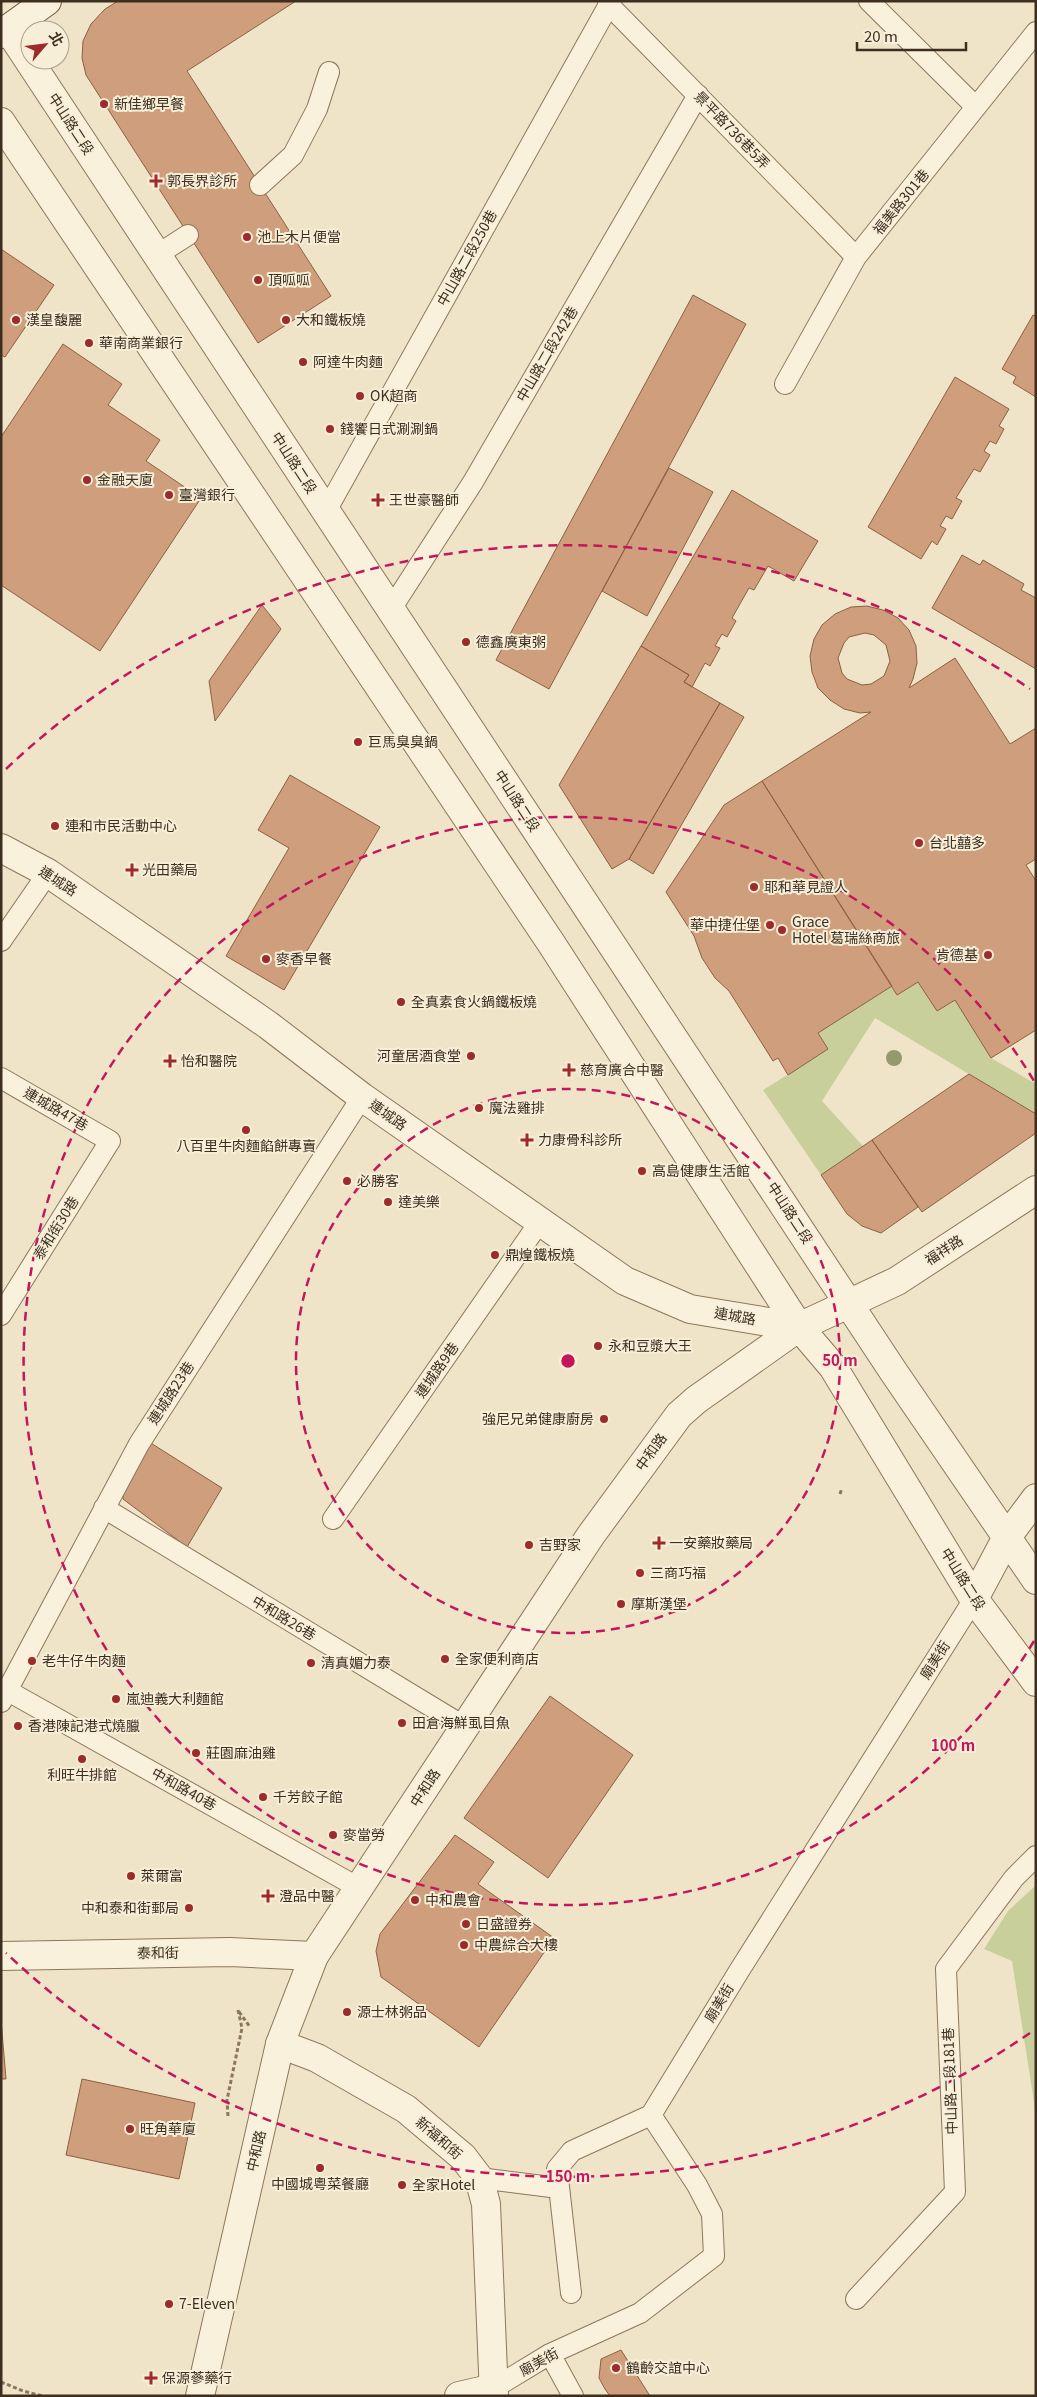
<svg xmlns="http://www.w3.org/2000/svg" width="1037" height="2397" font-family="Georgia,'Noto Sans TC',serif">
	<rect width="100%" height="100%" fill="#f0e4c8"/>
	<path fill="#c9cf9b" d="M918,982l37,18 36,58 45,26v30l-161,-96 -53,83 41,45 -42,29 -58,-85 64,-40 -9,-17 74,-47z
		M1036,1885v230l-24,-154 -28,-12 24,-38z"/>
	<path fill="#cf9f7d" stroke="#8d5f41" fill-rule="evenodd" d="M118,1h178l-109,70 144,225 -73,47 -172,-268 -4,-17 1,-17 8,-17 14,-15z
		M1,249l53,36 -49,72 -4,-2z
		M693,295l53,29 -197,365 -53,-29z
		M1033,315l3,1v81l-23,-14 3,-6 -14,-8z
		M63,344l59,40 -14,21 52,35 -14,21 55,37 -101,153 -99,-66v-148z
		M955,377l54,32 -10,17 5,3 -8,15 -6,-3 -6,10 6,4 -10,17 -6,-3 -18,29 6,3 -10,18 -6,-3 -6,10 6,3 -9,16 -5,-4 -11,18 -53,-32z
		M669,468l44,24 -66,124 -45,-25z
		M732,490l86,51 -24,40 -26,-15 -14,24 -5,-2 -17,30 4,3 -9,16 -5,-3 -7,12 5,2 -10,18 -5,-3 -13,24 -8,-5 5,-7 -48,-29z
		M962,555l18,10 3,-5 41,24 -3,6 15,8v71l-104,-61z
		M262,605l19,24 -66,92 -6,-40z
		M867,606l16,4 15,8 11,12 7,16 1,17 -4,16 -4,9 46,-30 55,86 26,-16v131l-10,6 10,16v149l-45,28 -36,-58 -18,11 -19,-29 -21,13 -135,-214 109,-69 -11,1 -16,-4 -14,-9 -12,-12 -6,-16 -2,-16 4,-17 8,-14 13,-11 16,-7zM865,633l9,2 12,10 4,16 -6,15 -13,8 -9,1 -15,-6 -5,-6 -4,-15 6,-15 5,-6z
		M641,646l48,29 -5,7 36,21 -91,156 -17,10 -53,-84z
		M720,703l24,14 -91,157 -24,-15z
		M290,775l90,52 -96,163 -58,-34 63,-108 -31,-18z
		M762,781l130,205 -74,47 10,16 -40,26 -10,-17 -5,3 -44,-70 -14,-13 -13,-20 -8,-22 -28,-44 58,-87z
		M969,1074l67,40v19l-114,79 -50,-72z
		M872,1140l46,67 -37,26 -19,-7 -15,-12 -26,-39z
		M146,1440l76,48 -35,59 -64,-48v-19z
		M550,1696l83,59 -85,123 -84,-60z
		M455,1835l39,27 -16,22 76,54 -75,109 -98,-70 -5,-26 4,-17z
		M1,2020l5,59h-5z
		M82,2079l113,24 -16,76 -113,-24z
		M621,2350l29,46h-40l-5,-7 -6,-11 2,-19z"/>
	<g fill="none" stroke-linecap="round" stroke-linejoin="round">
		<defs>
			<path id="service" d="M869,1l107,106
				M608,4l248,253
				M260,185l33,-30 24,-46 12,-37
				M157,255l31,-20
				M785,384l71,-127 180,-225
				M326,511l285,-510
				M391,609l82,-127 225,-387
				M1,941l47,-68
				M1,1078l109,63 -109,174
				M104,1508l361,219
				M333,1519l208,-299
				M8,1691l351,197
				M1,1702l138,-258 223,-347
				M479,2178l80,10
				M571,2293l-14,-124 15,-18 79,-36
				M856,2299l99,-107 -9,-223 68,-91 22,-22
				M550,2354l23,42
				M494,2388l56,-34 90,-41 74,-57 -2,-42 -15,-29 -46,-70 88,-144 235,-372"/>
			<path id="minor" d="M1,1956l229,-4 84,4
				M280,2044l37,14 89,51 57,48 16,21 7,26 8,192
				M459,2396l35,-8"/>
			<path id="tertiary" d="M8,29l885,1342 143,209
				M1,122l550,821 248,384 34,40 141,232 62,83
				M1,848l47,25 220,152 94,72 263,184 65,28 109,18
				M974,1599l33,-62 29,-39
				M200,2396l80,-352 34,-88 277,-421 88,-120 17,-15 103,-73 98,-46 139,-91"/>
			<path id="secondary" d="M1,34l46,-33"/>
		</defs>
		<use href="#service" stroke="#8d765c" stroke-width="22"/>
		<use href="#minor" stroke="#8d765c" stroke-width="30"/>
		<use href="#tertiary" stroke="#8d765c" stroke-width="30"/>
		<use href="#secondary" stroke="#6f573f" stroke-width="30"/>
		<path stroke="#8d765c" stroke-width="3" stroke-dasharray="4 2.5" stroke-linecap="butt" d="M840,1494l2,-6
			M239,2012l11,15
			M228,2116l-1,-16 15,-72 -4,-18
			M1,2382l22,9 20,5"/>
		<use href="#service" stroke="#faf1dc" stroke-width="20"/>
		<use href="#minor" stroke="#faf1dc" stroke-width="28"/>
		<use href="#tertiary" stroke="#faf1dc" stroke-width="28"/>
		<use href="#secondary" stroke="#faf1dc" stroke-width="28"/>
	</g>
	<circle fill="#96986f" cx="894" cy="1058" r="8"/>
	<g fill="none" stroke="#c2185b" stroke-width="2.5" stroke-dasharray="9 6">
		<circle cx="568" cy="1361" r="272"/>
		<path d="M1034 1641A544 544 0 1 1 1034 1081"/>
		<path d="M1030 2033A816 816 0 0 1 6 1953M6 769A816 816 0 0 1 1030 689"/>
	</g>
	<g fill="#9e2a2b" stroke="#f7eed8" stroke-width="2">
		<circle cx="104" cy="104" r="5"/>
		<path d="M153.5 173.5h5v5h5v5h-5v5h-5v-5h-5v-5h5z"/>
		<circle cx="247" cy="237" r="5"/>
		<circle cx="258" cy="280" r="5"/>
		<circle cx="16" cy="320" r="5"/>
		<circle cx="286" cy="320" r="5"/>
		<circle cx="89" cy="343" r="5"/>
		<circle cx="303" cy="362" r="5"/>
		<circle cx="360" cy="396" r="5"/>
		<circle cx="330" cy="429" r="5"/>
		<circle cx="87" cy="480" r="5"/>
		<circle cx="169" cy="495" r="5"/>
		<path d="M375.5 492.5h5v5h5v5h-5v5h-5v-5h-5v-5h5z"/>
		<circle cx="466" cy="642" r="5"/>
		<circle cx="358" cy="742" r="5"/>
		<circle cx="55" cy="826" r="5"/>
		<circle cx="919" cy="843" r="5"/>
		<path d="M129.5 862.5h5v5h5v5h-5v5h-5v-5h-5v-5h5z"/>
		<circle cx="754" cy="887" r="5"/>
		<circle cx="770" cy="925" r="5"/>
		<circle cx="782" cy="930" r="5"/>
		<circle cx="988" cy="955" r="5"/>
		<circle cx="266" cy="959" r="5"/>
		<circle cx="401" cy="1002" r="5"/>
		<circle cx="471" cy="1056" r="5"/>
		<path d="M167.5 1053.5h5v5h5v5h-5v5h-5v-5h-5v-5h5z"/>
		<path d="M566.5 1062.5h5v5h5v5h-5v5h-5v-5h-5v-5h5z"/>
		<circle cx="479" cy="1108" r="5"/>
		<circle cx="246" cy="1130" r="5"/>
		<path d="M524.5 1132.5h5v5h5v5h-5v5h-5v-5h-5v-5h5z"/>
		<circle cx="642" cy="1171" r="5"/>
		<circle cx="347" cy="1181" r="5"/>
		<circle cx="388" cy="1202" r="5"/>
		<circle cx="495" cy="1255" r="5"/>
		<circle cx="598" cy="1346" r="5"/>
		<circle cx="604" cy="1419" r="5"/>
		<path d="M656.5 1535.5h5v5h5v5h-5v5h-5v-5h-5v-5h5z"/>
		<circle cx="529" cy="1545" r="5"/>
		<circle cx="640" cy="1573" r="5"/>
		<circle cx="621" cy="1604" r="5"/>
		<circle cx="445" cy="1659" r="5"/>
		<circle cx="32" cy="1661" r="5"/>
		<circle cx="311" cy="1663" r="5"/>
		<circle cx="116" cy="1699" r="5"/>
		<circle cx="402" cy="1723" r="5"/>
		<circle cx="18" cy="1726" r="5"/>
		<circle cx="196" cy="1753" r="5"/>
		<circle cx="82" cy="1759" r="5"/>
		<circle cx="263" cy="1797" r="5"/>
		<circle cx="333" cy="1835" r="5"/>
		<circle cx="131" cy="1876" r="5"/>
		<path d="M265.5 1888.5h5v5h5v5h-5v5h-5v-5h-5v-5h5z"/>
		<circle cx="415" cy="1900" r="5"/>
		<circle cx="189" cy="1908" r="5"/>
		<circle cx="466" cy="1924" r="5"/>
		<circle cx="464" cy="1945" r="5"/>
		<circle cx="347" cy="2012" r="5"/>
		<circle cx="130" cy="2129" r="5"/>
		<circle cx="320" cy="2168" r="5"/>
		<circle cx="402" cy="2185" r="5"/>
		<circle cx="169" cy="2304" r="5"/>
		<circle cx="616" cy="2368" r="5"/>
		<path d="M148.5 2370.5h5v5h5v5h-5v5h-5v-5h-5v-5h5z"/>
	</g>
	<g text-anchor="middle" stroke-width="4" stroke-linejoin="round" paint-order="stroke">
		<g font-size="14" fill="#3d2e20" stroke="#f7eed8" text-anchor="start">
			<text x="114" y="109">新佳鄉早餐</text>
			<text x="167" y="186">郭長界診所</text>
			<text x="257" y="242">池上木片便當</text>
			<text x="268" y="285">頂呱呱</text>
			<text x="26" y="325">漢皇馥麗</text>
			<text x="296" y="325">大和鐵板燒</text>
			<text x="99" y="348">華南商業銀行</text>
			<text x="313" y="367">阿達牛肉麵</text>
			<text x="370" y="401">OK超商</text>
			<text x="340" y="434">錢饗日式涮涮鍋</text>
			<text x="97" y="485">金融天廈</text>
			<text x="179" y="500">臺灣銀行</text>
			<text x="389" y="505">王世豪醫師</text>
			<text x="476" y="647">德鑫廣東粥</text>
			<text x="368" y="747">巨馬臭臭鍋</text>
			<text x="65" y="831">連和市民活動中心</text>
			<text x="929" y="848">台北囍多</text>
			<text x="142" y="875">光田藥局</text>
			<text x="764" y="892">耶和華見證人</text>
			<text x="792" y="927">Grace<tspan x="792" dy="16">Hotel 葛瑞絲商旅</tspan></text>
			<text x="760" y="930" text-anchor="end">華中捷仕堡</text>
			<text x="978" y="960" text-anchor="end">肯德基</text>
			<text x="276" y="964">麥香早餐</text>
			<text x="411" y="1007">全真素食火鍋鐵板燒</text>
			<text x="461" y="1061" text-anchor="end">河童居酒食堂</text>
			<text x="181" y="1066">怡和醫院</text>
			<text x="580" y="1075">慈育廣合中醫</text>
			<text x="489" y="1113">魔法雞排</text>
			<text x="538" y="1145">力康骨科診所</text>
			<text x="246" y="1151" text-anchor="middle">八百里牛肉麵餡餅專賣</text>
			<text x="652" y="1176">高島健康生活館</text>
			<text x="357" y="1186">必勝客</text>
			<text x="398" y="1207">達美樂</text>
			<text x="505" y="1260">鼎煌鐵板燒</text>
			<text x="608" y="1351">永和豆漿大王</text>
			<text x="594" y="1424" text-anchor="end">強尼兄弟健康廚房</text>
			<text x="669" y="1548">一安藥妝藥局</text>
			<text x="539" y="1550">吉野家</text>
			<text x="650" y="1578">三商巧福</text>
			<text x="631" y="1609">摩斯漢堡</text>
			<text x="455" y="1664">全家便利商店</text>
			<text x="42" y="1666">老牛仔牛肉麵</text>
			<text x="321" y="1668">清真媚力泰</text>
			<text x="126" y="1704">嵐迪義大利麵館</text>
			<text x="412" y="1728">田倉海鮮虱目魚</text>
			<text x="28" y="1731">香港陳記港式燒臘</text>
			<text x="206" y="1758">莊園麻油雞</text>
			<text x="82" y="1780" text-anchor="middle">利旺牛排館</text>
			<text x="273" y="1802">千芳餃子館</text>
			<text x="343" y="1840">麥當勞</text>
			<text x="141" y="1881">萊爾富</text>
			<text x="279" y="1901">澄品中醫</text>
			<text x="425" y="1905">中和農會</text>
			<text x="179" y="1913" text-anchor="end">中和泰和街郵局</text>
			<text x="476" y="1929">日盛證券</text>
			<text x="474" y="1950">中農綜合大樓</text>
			<text x="357" y="2017">源士林粥品</text>
			<text x="140" y="2134">旺角華廈</text>
			<text x="320" y="2189" text-anchor="middle">中國城粵菜餐廳</text>
			<text x="412" y="2190">全家Hotel</text>
			<text x="179" y="2309">7-Eleven</text>
			<text x="626" y="2373">鶴齡交誼中心</text>
			<text x="162" y="2383">保源蔘藥行</text>
		</g>
		<g font-size="14" fill="#3d2e20" stroke="#f7eed8">
			<text transform="translate(71 124) rotate(57)" y="5">中山路二段</text>
			<text transform="translate(732 130) rotate(46)" y="5">景平路736巷5弄</text>
			<text transform="translate(901 202) rotate(-51)" y="5">福美路301巷</text>
			<text transform="translate(467 258) rotate(-61)" y="5">中山路二段250巷</text>
			<text transform="translate(547 354) rotate(-60)" y="5">中山路二段242巷</text>
			<text transform="translate(294 463) rotate(57)" y="5">中山路二段</text>
			<text transform="translate(517 801) rotate(57)" y="5">中山路二段</text>
			<text transform="translate(58 881) rotate(33)" y="5">連城路</text>
			<text transform="translate(56 1109) rotate(30)" y="5">連城路47巷</text>
			<text transform="translate(388 1115) rotate(35)" y="5">連城路</text>
			<text transform="translate(790 1213) rotate(57)" y="5">中山路二段</text>
			<text transform="translate(56 1228) rotate(-58)" y="5">泰和街30巷</text>
			<text transform="translate(944 1250) rotate(-33)" y="5">福祥路</text>
			<text transform="translate(735 1316) rotate(10)" y="5">連城路</text>
			<text transform="translate(437 1370) rotate(-55)" y="5">連城路9巷</text>
			<text transform="translate(171 1393) rotate(-57)" y="5">連城路23巷</text>
			<text transform="translate(651 1452) rotate(-54)" y="5">中和路</text>
			<text transform="translate(963 1579) rotate(58)" y="5">中山路二段</text>
			<text transform="translate(284 1618) rotate(31)" y="5">中和路26巷</text>
			<text transform="translate(935 1660) rotate(-58)" y="5">廟美街</text>
			<text transform="translate(425 1788) rotate(-57)" y="5">中和路</text>
			<text transform="translate(184 1789) rotate(29)" y="5">中和路40巷</text>
			<text transform="translate(158 1953) rotate(-1)" y="5">泰和街</text>
			<text transform="translate(719 2003) rotate(-59)" y="5">廟美街</text>
			<text transform="translate(950 2081) rotate(-92)" y="5">中山路二段181巷</text>
			<text transform="translate(439 2138) rotate(41)" y="5">新福和街</text>
			<text transform="translate(256 2151) rotate(-77)" y="5">中和路</text>
			<text transform="translate(539 2362) rotate(-29)" y="5">廟美街</text>
		</g>
	</g>
	<circle cx="568" cy="1361" r="8" fill="#c2185b" stroke="#f7eed8" stroke-width="2.5"/>
	<g font-size="15" text-anchor="middle" font-weight="bold" fill="#c2185b" stroke="#f7eed8" stroke-width="4" stroke-linejoin="round" paint-order="stroke">
		<text x="840" y="1366">50 m</text>
		<text x="953" y="1751">100 m</text>
		<text x="568" y="2182">150 m</text>
	</g>
	<rect width="1037" height="2397" fill="none" stroke="#3d2e20" stroke-width="5"/>
	<g transform="translate(45 45) rotate(62)"><circle r="24" fill="#f7eed8" stroke="#ada18e"/>
	<path d="M0-4L9 19L0 12L-9 19Z" fill="#9e2a2b"/>
	<text y="-8" font-size="14" font-weight="bold" text-anchor="middle" fill="#3d2e20">北</text>
	</g>
	<path d="M857 42v8h109v-8" fill="none" stroke="#3d2e20" stroke-width="2.5"/>
	<text x="864" y="42" font-size="15" fill="#3d2e20" stroke="#f7eed8" stroke-width="4" paint-order="stroke">20 m</text>
</svg>
